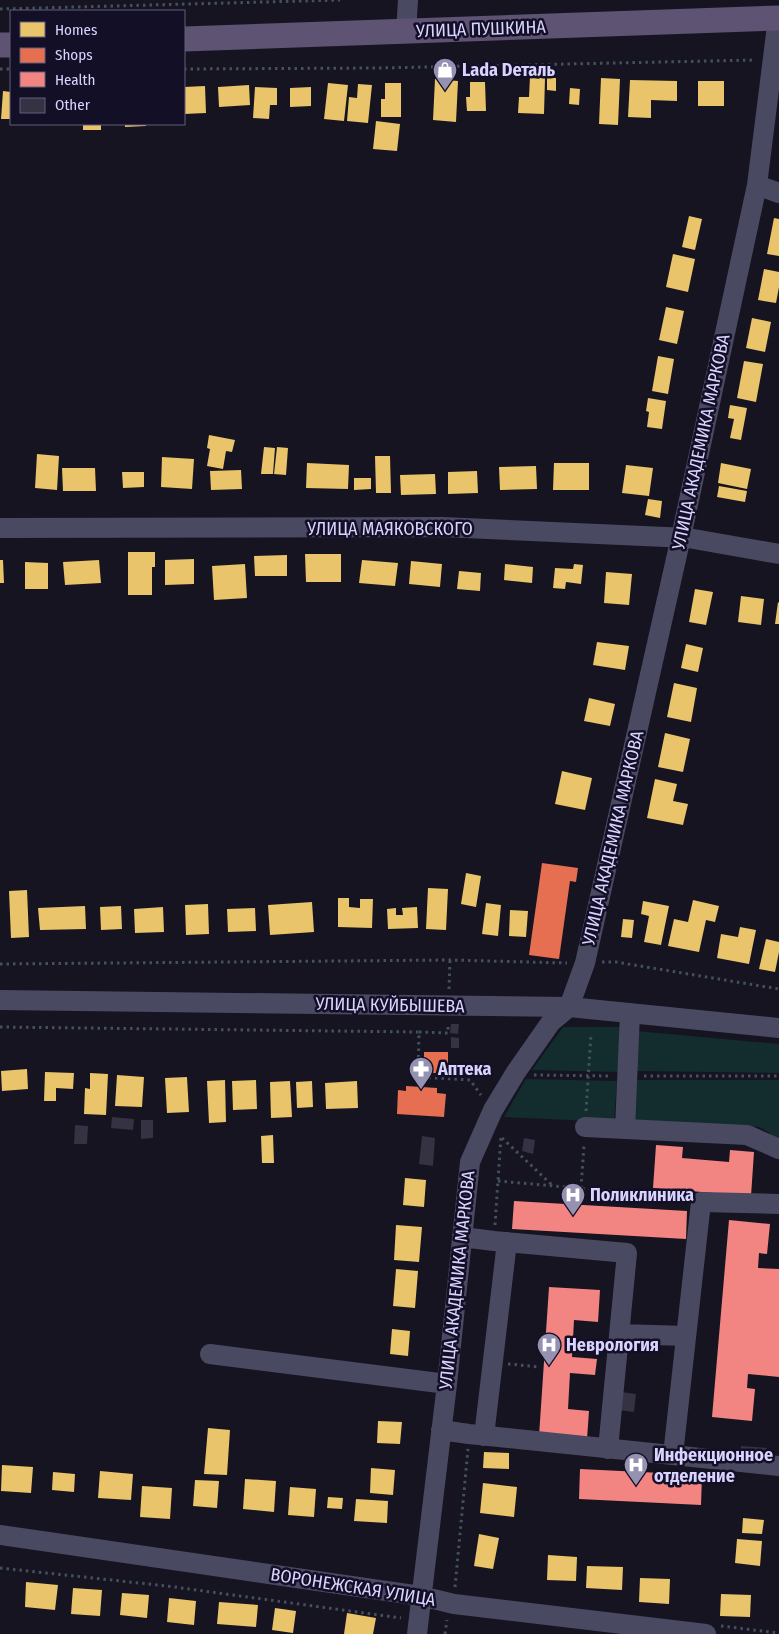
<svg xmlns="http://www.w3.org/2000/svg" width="779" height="1634" font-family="'Fira Sans Condensed',sans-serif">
	<rect width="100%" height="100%" fill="#161421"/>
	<path fill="#132c2d" d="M563,1027h59l-3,45 -87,-2z
		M636,1031l143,13v29l-144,-2z
		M526,1079l91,2 -3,41 -110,-5z
		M634,1080h145v60l-19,-13 -127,-5z"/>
	<path fill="#e9c46a" d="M530,77l15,1 -1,36 -26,-1 1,-16h10z
		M547,78h9v13l-9,-1z
		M601,78l19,1 -2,46 -19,-1z
		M435,79l23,2 -2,41 -23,-2z
		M630,80l47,1v20l-26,-1v18l-23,-1z
		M698,81h26v25h-26z
		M470,82h15l1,29h-19l-1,-14h4z
		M328,83l20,2 -4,36 -20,-2z
		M385,83h16v34h-20v-18h4z
		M358,84l14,1 -4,38 -21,-2 2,-24 8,1z
		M249,85l1,20 -31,2 -1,-20z
		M205,86l1,27 -22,1v-27z
		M255,87l22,1v17h-7l-1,14 -16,-1z
		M311,87v19l-21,1v-19z
		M570,88l10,1 -1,16 -10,-1z
		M3,91l8,1v27h-10z
		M376,121l24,3 -3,27 -24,-2z
		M83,124h18v6h-18z
		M125,124h21v2l-21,1z
		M689,216l13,3 -7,31 -13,-3z
		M774,218l5,1v37l-12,-2z
		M673,254l22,5 -7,33 -22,-5z
		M764,269l15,3v15l-3,16 -18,-3z
		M666,307l18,4 -7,33 -18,-4z
		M752,318l19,4 -6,30 -19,-4z
		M658,356l16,3 -6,35 -16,-3z
		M744,361l19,3 -7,38 -19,-4z
		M648,398l18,3 -4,28 -15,-2 2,-15 -3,-1z
		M730,405l17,3 -6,32 -11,-2 4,-19 -6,-1z
		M209,435l26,5 -3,12 -6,-1 -3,18 -16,-3 3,-17 -3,-1z
		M264,447l11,1 -2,26h-12z
		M277,447l11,1 -2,27 -12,-1z
		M37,454l22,2 -2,34 -22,-2z
		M375,456h15l1,37h-15z
		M162,457l32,2 -2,30 -31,-2z
		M307,463l42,2 -1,24 -42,-1z
		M554,463h35v27h-36z
		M721,463l30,6 -4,20 -29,-6z
		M626,465l27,3 -4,28 -27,-3z
		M536,466l1,23 -37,1 -1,-23z
		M62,468h33l1,23h-33z
		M241,470l1,19 -31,1 -1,-19z
		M477,471l1,22 -30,1v-22z
		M122,472h22v15l-21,1z
		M435,474l1,20 -35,1 -1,-20z
		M354,478h17v11l-17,1z
		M719,486l28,5 -2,11 -28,-5z
		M648,499l14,2 -2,17 -15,-3z
		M128,552h27v15h-3v28h-24z
		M305,554h36v28h-35z
		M287,555v21h-32l-1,-20z
		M194,559v25l-29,1v-25z
		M0,560h3l1,23h-4z
		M99,560l2,23 -36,2 -2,-23z
		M362,560l36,3 -3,23 -36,-3z
		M411,561l31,3 -2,23 -31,-3z
		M25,562l23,1v26h-23z
		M245,564l2,34 -33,2 -2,-34z
		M505,564l28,3 -1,16 -28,-3z
		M574,564l9,1 -2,19 -15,-2 -1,7 -12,-1 2,-20 18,1z
		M459,571l22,2 -1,18 -23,-2z
		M606,572l26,2 -3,31 -25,-2z
		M695,589l18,3 -7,33 -17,-3z
		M741,596l23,3 -3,26 -23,-3z
		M778,602l1,1v21h-4z
		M597,642l32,4 -4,24 -32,-5z
		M686,644l17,4 -5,24 -17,-4z
		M674,683l23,5 -6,34 -24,-5z
		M589,698l26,6 -5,22 -26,-5z
		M665,733l25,6 -7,33 -25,-5z
		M562,771l30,7 -7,32 -30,-6z
		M655,779l22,5 -4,17 15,3 -5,21 -36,-7z
		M466,873l15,3 -5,31 -15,-3z
		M428,888l20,1 -2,41 -20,-1z
		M27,890l2,47 -18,1 -2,-47z
		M338,898h11v9l11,1v-9h13l-1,29 -34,-1z
		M693,900l26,6 -4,16 -9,-2 -7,32 -31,-6 6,-27 14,3z
		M643,901l26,5 -8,39 -17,-3 5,-26 -8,-2z
		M312,902l2,30 -44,3 -2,-30z
		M486,903l15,2 -3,31 -16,-2z
		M208,904l1,30 -23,1 -1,-30z
		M85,906l1,23 -46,1 -2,-22z
		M121,906l1,23 -21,1 -1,-23z
		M163,907l1,25 -29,1 -1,-24z
		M417,907l1,21 -30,1 -1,-20 9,-1v7h7l-1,-7z
		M255,908l1,23 -28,1 -1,-23z
		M510,910l18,1 -2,26 -17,-1z
		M623,919l11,1 -2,18 -11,-1z
		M740,927l16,3 -7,34 -32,-6 4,-24 17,3z
		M766,939l13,3v10l-4,20 -16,-3z
		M27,1069l1,20 -26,2 -1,-20z
		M45,1072l29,1 -1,16 -17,-1v13h-12z
		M90,1073l18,1 -2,41 -22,-1 1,-26 5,1z
		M117,1075l27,2 -2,30 -27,-1z
		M187,1077l2,35 -22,1 -2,-35z
		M225,1080l1,42 -17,1 -2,-42z
		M256,1080l1,29 -24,1 -1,-29z
		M290,1081l2,36 -21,1 -1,-36z
		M312,1081l1,26 -16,1 -1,-26z
		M357,1081l1,27 -32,1 -1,-26z
		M273,1135l1,28h-12l-1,-27z
		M405,1178l21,2 -2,27 -21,-2z
		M396,1225l26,2 -3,35 -25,-2z
		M396,1269l22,2 -3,37 -22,-2z
		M392,1329l18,2 -2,25 -18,-2z
		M378,1421l24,1 -2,22 -23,-1z
		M208,1428l22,2 -3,45 -23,-1z
		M484,1452l25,1v16l-26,-1z
		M2,1465l31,2 -2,26 -30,-2z
		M371,1468l24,2 -2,25 -23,-2z
		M100,1471l33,3 -2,26 -33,-2z
		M53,1472l22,2 -1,18 -22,-2z
		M245,1479l31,2 -2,31 -31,-3z
		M195,1480l24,1 -2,27 -24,-2z
		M483,1483l34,4 -3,30 -34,-4z
		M142,1486l30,2 -2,31 -30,-2z
		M290,1487l26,2 -2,28 -26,-2z
		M328,1497l15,1 -1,11 -15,-1z
		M356,1499l32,2 -1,22 -33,-2z
		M743,1518l21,2 -2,14 -20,-1z
		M479,1534l20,4 -6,31 -19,-3z
		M737,1539l25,2 -2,25 -25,-3z
		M548,1555l29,2 -1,24 -29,-1z
		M587,1566l36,1 -1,23 -36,-2z
		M640,1578l30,1 -1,25 -30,-2z
		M26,1582l32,3 -3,25 -30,-3z
		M73,1588l29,2 -2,26 -29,-2z
		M122,1593l27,2 -2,23 -27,-3z
		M721,1594l30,1 -1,22 -30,-1z
		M169,1598l27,3 -2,24 -27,-3z
		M219,1602l39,3 -2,22 -39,-3z
		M275,1608l21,3 -3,22 -21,-3z
		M347,1613l29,5 -3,16h-29z"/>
	<path fill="#e76f51" d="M542,863l36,5 -2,14 -6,-1 -11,78 -30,-4z
		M424,1052h24v21h-24z
		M406,1086l31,2v5l9,1 -2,23 -47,-3 1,-24 8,1z"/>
	<path fill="#f28482" d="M656,1145l27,2 -1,11 47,4 1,-12 24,2 -3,44 -98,-8z
		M514,1201l173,10 -1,28 -174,-10z
		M729,1220l41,4 -3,30 -8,-1 -1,15 21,1v108l-31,-3 -1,14 8,1 -3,32 -40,-4z
		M549,1287l51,3 -2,32 -24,-2 -2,37 25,2 -2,16 -25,-2 -2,36 21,2 -2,28 -48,-3z
		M580,1469l122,6 -1,30 -122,-6z"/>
	<path fill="#343243" d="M451,1024h8l-1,10 -8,-1z
		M451,1037l8,1v10h-8z
		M112,1117l22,2 -1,11 -22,-2z
		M141,1120h12v18l-12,1z
		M75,1125l13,1 -1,18h-13z
		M422,1136l13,2 -2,28 -14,-2z
		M524,1138l11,2 -2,14 -11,-3z
		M621,1392l15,2 -2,18 -16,-2z
		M741,1446l26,2 -1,13 -26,-3z"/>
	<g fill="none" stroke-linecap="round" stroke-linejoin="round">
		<path stroke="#44505f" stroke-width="3" stroke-dasharray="2.5 4" stroke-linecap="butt" d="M0,9l340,-9
			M0,69h11
			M184,69l194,-1 378,-8
			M602,962h14l163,27
			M0,964l450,-4 117,3
			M449,989l1,-29
			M0,1027l419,5 -1,45 52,3 11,15
			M419,1032l29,1v-10
			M534,1075l76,1
			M644,1076h135
			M586,1111l5,-77
			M502,1138l50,47
			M498,1181l169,15
			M581,1188l3,-43
			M495,1225l6,-89
			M508,1364l32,3
			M0,1568l167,18 234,32
			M455,1587l13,-138
			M721,1626l58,7
			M445,1634l2,-14"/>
		<path stroke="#4a4962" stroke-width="20" d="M406,32l2,-32
			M757,185l22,8
			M0,528l442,-1 246,11 91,16
			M0,1000l569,7 210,21
			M585,1127l162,8 32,14
			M625,1129l5,-116
			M462,1237l32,4 133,12 -19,196
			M620,1334l66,2
			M210,1354l237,30
			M441,1430l28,4 310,32
			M484,1436l23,-194
			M673,1455l28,-253 78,2
			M0,1535l421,61 33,8 252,30
			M417,1634l30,-250 23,-222 23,-52 23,-38 35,-50 18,-15 16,-44 96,-426 76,-352 21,-167"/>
		<path stroke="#5e5373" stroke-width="25" d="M184,39l595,-21
			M0,45h11"/>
	</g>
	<defs>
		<symbol id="shop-pin" viewBox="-11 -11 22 30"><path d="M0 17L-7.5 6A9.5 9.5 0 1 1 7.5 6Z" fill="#9591b1" stroke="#130f26"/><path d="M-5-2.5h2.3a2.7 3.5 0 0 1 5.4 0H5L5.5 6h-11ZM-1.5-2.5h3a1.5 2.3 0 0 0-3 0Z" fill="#fff"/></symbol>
		<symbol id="pharmacy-pin" viewBox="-11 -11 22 30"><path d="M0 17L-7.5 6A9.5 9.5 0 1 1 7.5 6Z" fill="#9591b1" stroke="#130f26"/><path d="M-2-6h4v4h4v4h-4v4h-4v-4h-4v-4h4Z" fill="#fff"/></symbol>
		<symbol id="hospital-pin" viewBox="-11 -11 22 30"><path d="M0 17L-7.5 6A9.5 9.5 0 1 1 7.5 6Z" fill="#9591b1" stroke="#130f26"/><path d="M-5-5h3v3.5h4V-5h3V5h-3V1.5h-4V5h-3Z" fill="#fff"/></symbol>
	</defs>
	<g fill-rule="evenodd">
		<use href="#shop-pin" x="431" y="56" width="28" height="38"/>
		<use href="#pharmacy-pin" x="407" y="1055" width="28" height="38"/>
		<use href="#hospital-pin" x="559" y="1181" width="28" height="38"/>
		<use href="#hospital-pin" x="535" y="1331" width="28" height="38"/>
		<use href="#hospital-pin" x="622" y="1451" width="28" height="38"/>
	</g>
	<g text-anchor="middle" stroke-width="5" stroke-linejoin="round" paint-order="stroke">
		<g font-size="18" fill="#d9d4ff" stroke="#130f26">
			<text transform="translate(481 29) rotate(-2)" y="6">УЛИЦА ПУШКИНА</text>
			<text transform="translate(701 442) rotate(-78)" y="6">УЛИЦА АКАДЕМИКА МАРКОВА</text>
			<text x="390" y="535">УЛИЦА МАЯКОВСКОГО</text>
			<text transform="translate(613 838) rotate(-77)" y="6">УЛИЦА АКАДЕМИКА МАРКОВА</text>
			<text transform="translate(390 1005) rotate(1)" y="6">УЛИЦА КУЙБЫШЕВА</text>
			<text transform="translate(457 1280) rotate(-84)" y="6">УЛИЦА АКАДЕМИКА МАРКОВА</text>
			<text transform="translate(353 1587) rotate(9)" y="6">ВОРОНЕЖСКАЯ УЛИЦА</text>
		</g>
		<g font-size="18" font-weight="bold" fill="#d9d4ff" stroke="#130f26" text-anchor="start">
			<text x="462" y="76">Lada Dеталь</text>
			<text x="438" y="1075">Аптека</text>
			<text x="590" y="1201">Поликлиника</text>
			<text x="566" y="1351">Неврология</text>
			<text x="654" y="1461">Инфекционное<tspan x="654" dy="21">отделение</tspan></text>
		</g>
	</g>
	<rect x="10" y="10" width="175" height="115" fill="#130f26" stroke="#625e7d"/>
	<rect x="20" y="22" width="25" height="15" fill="#e9c46a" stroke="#625e7d"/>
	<text x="55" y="35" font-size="15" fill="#d9d4ff">Homes</text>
	<rect x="20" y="48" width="25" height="15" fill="#e76f51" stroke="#625e7d"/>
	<text x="55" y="60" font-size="15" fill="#d9d4ff">Shops</text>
	<rect x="20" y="72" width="25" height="15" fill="#f28482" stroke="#625e7d"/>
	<text x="55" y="85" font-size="15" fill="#d9d4ff">Health</text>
	<rect x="20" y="98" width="25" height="15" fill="#343243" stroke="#625e7d"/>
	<text x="55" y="110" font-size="15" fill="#d9d4ff">Other</text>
</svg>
